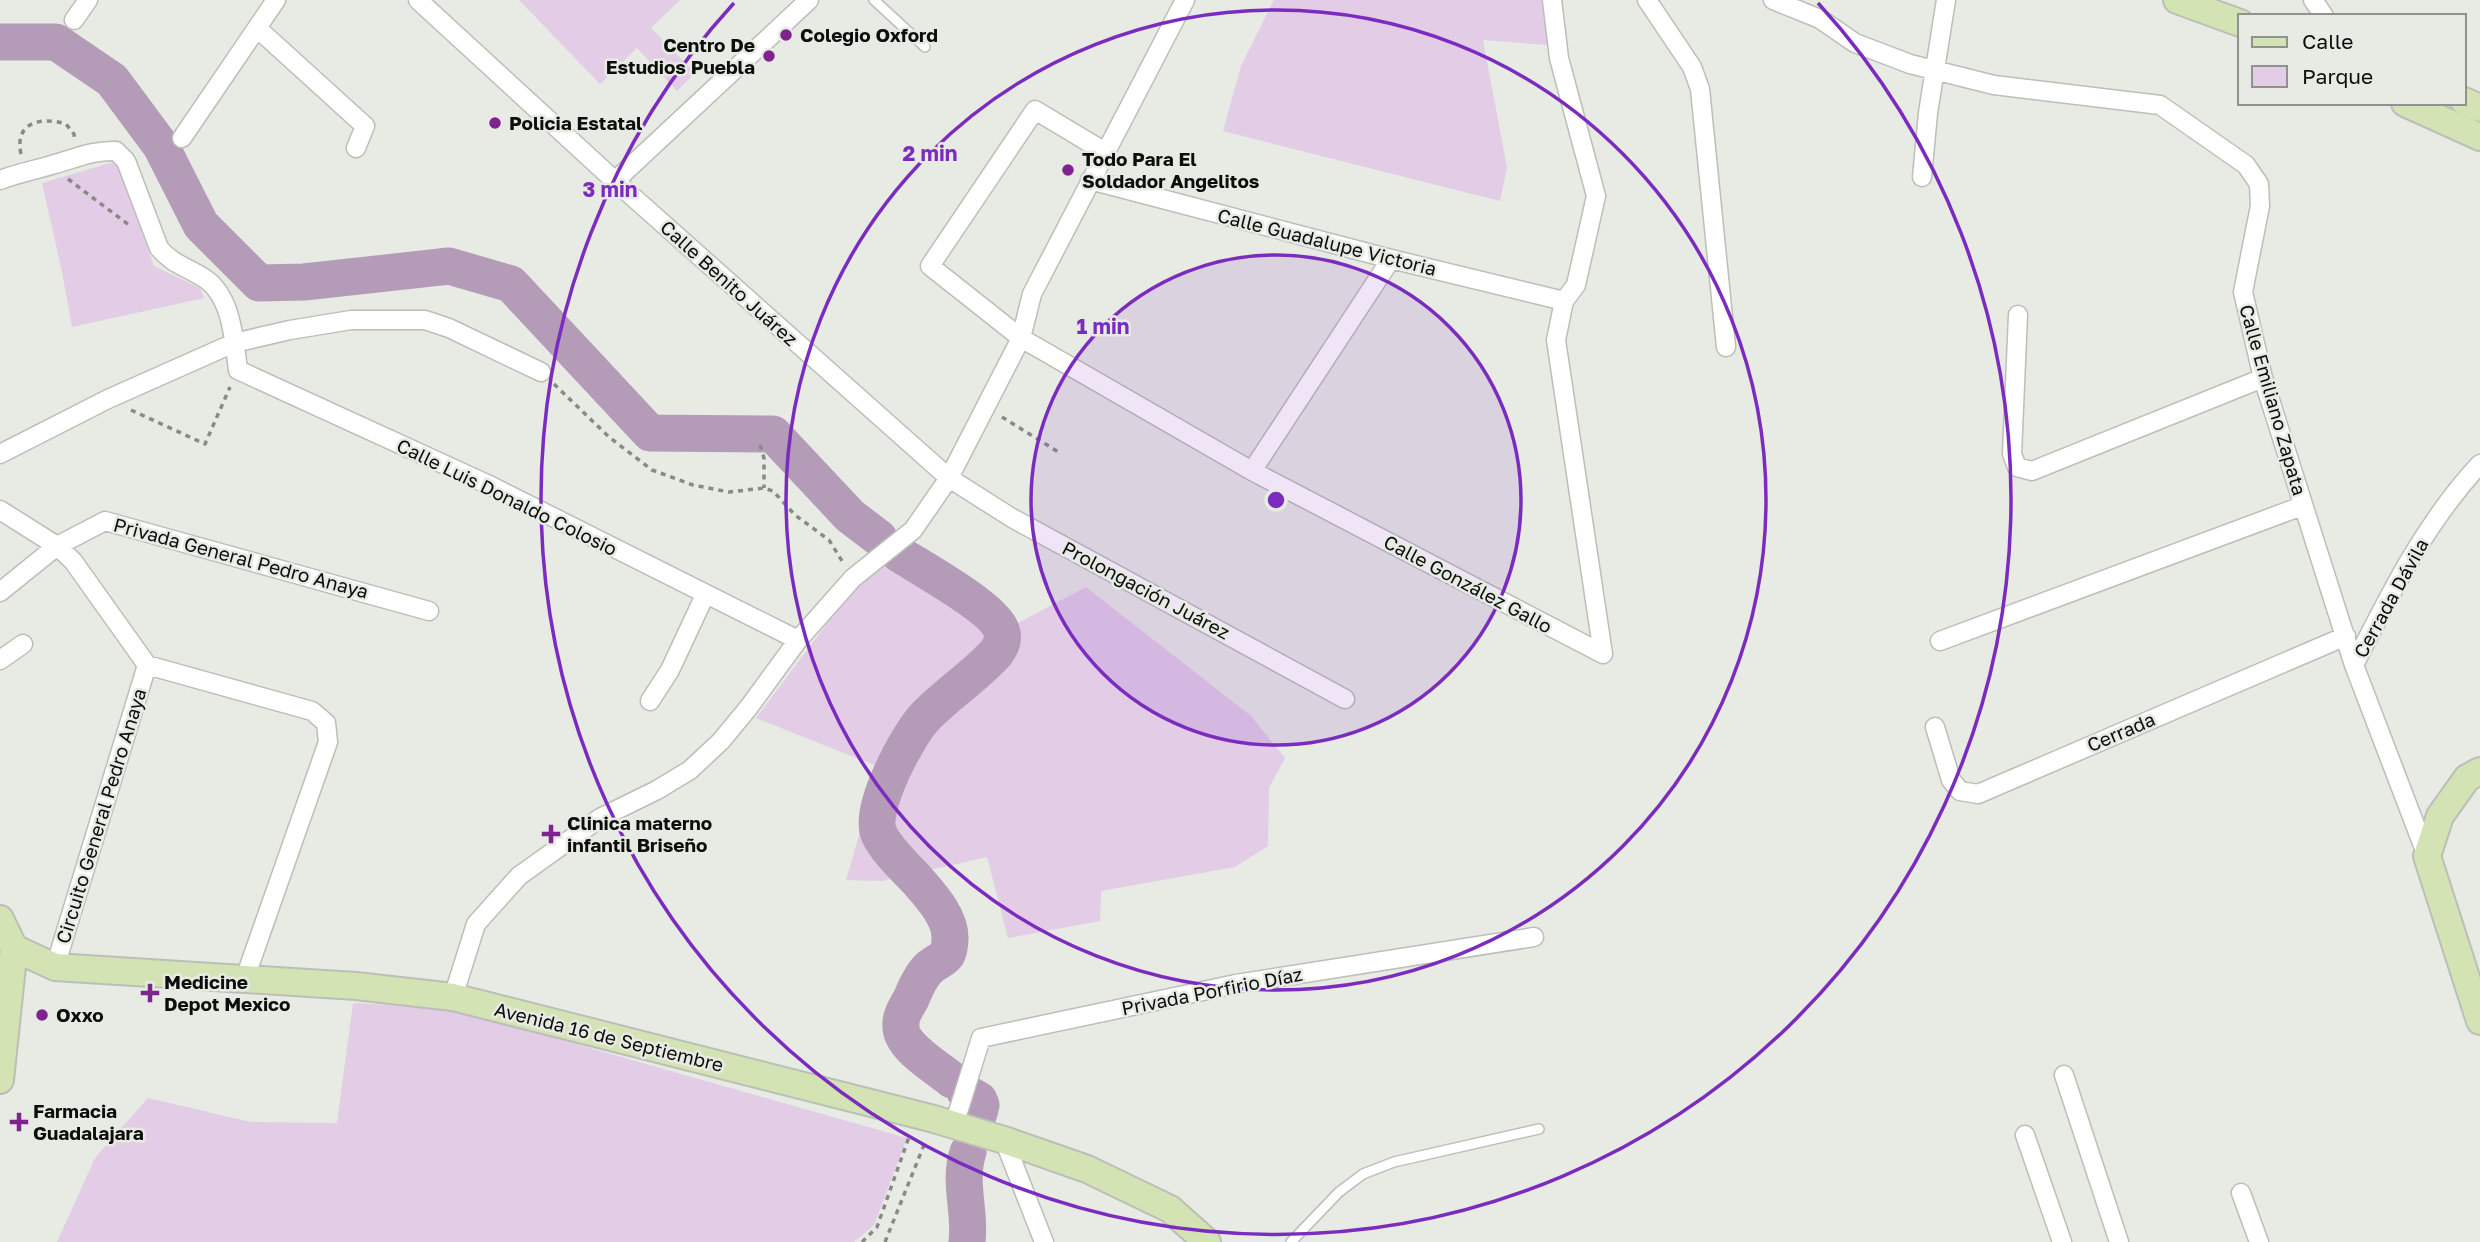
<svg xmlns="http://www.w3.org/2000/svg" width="2480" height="1242" font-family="'Golos Text',sans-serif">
	<rect width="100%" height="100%" fill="#e7ebe4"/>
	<path fill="#e2cce6" d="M519,0h161l-29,28 44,45 -18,18 -40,-43 -37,36z
		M1274,0h276l-2,45 -65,-5 24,128 -7,33 -277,-70 18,-65z
		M110,163h6l2,3 36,100 46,22 4,10 -132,29 -10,-55 -20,-89z
		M908,546l106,79 72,-38 165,129 34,42 -16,30 -1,58 -33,21 -134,24 -1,30 -92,17 -21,-81 -105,24 -36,-1 33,-113 -123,-49 94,-125z
		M353,1003l96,5 458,130 -33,87 -20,17h-797l38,-84 53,-60 103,24 86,1z"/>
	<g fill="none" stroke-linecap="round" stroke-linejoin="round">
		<path stroke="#b49cb8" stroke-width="37" d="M0,42h56l56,38 49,66 40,79 58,58 45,-1 145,-16 62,18 139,149 123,1 77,82 29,22
			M899,554c22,14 99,56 103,79 2,8 -2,14 -6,20 -22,24 -50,42 -72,65 -17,19 -56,91 -45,116 8,17 25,32 38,46 13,15 34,37 33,59 -1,22 -6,17 -20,28 -8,7 -15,22 -19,32 -4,7 -10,16 -10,24 -3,23 35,43 51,57
			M965,1092l14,8 2,5 -2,8
			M967,1242c4,-30 -9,-60 1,-90"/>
		<defs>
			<path id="lane" d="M874,0l51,47
				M1291,1242l48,-50 24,-18 31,-12 145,-33"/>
			<path id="street" d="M418,0l197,181 334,297 63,40 333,181
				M1552,0l7,58 37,138 -20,89 -12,16 -8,39 47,314
				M1647,0l45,67 8,22 26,258
				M1773,0l47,19 35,24 55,21 84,21 166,20 86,60 13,19 1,22 -17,86 20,86 91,287 73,191
				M2313,0l11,16
				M74,20l14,-20
				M257,28l108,98 -9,22
				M182,138l94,-138
				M1105,152l-70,-42 -105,156 91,72 231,133 351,183
				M1922,177l6,-64 18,-113
				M0,180c18,-7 36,-10 55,-16 21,-6 39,-14 61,-13l10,10 33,87c13,16 28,19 45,30 28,18 30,62 34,92l251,115 309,155
				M1090,180l301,79 173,42
				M615,181l194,-181
				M2018,315l-6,139 5,13 15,4 231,-93
				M0,454l108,-55 126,-56 56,-13 61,-10h74l24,8 92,44
				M1252,471l139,-212
				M0,510l57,36 16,15 74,104 165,46 14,12 2,19 -83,236
				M0,592l57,-46 48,-25 324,90
				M1940,641l362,-135
				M0,660l23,-16
				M2354,665c36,-71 71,-142 126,-201
				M650,701l20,-31 35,-75
				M1935,727l16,53 9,11 18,3 368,-158
				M55,967l92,-302
				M453,997l23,-73 43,-48 81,-58 57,-28 33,-20 31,-29 28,-34 49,-67 55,-62 60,-48 36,-52 72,-140 11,-44 153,-294
				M2064,1075l55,167
				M954,1125l27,-87 255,-54 298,-47
				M2025,1135l37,107
				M1004,1140l40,102
				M2241,1193l18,49"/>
			<path id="secondary" d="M2177,0l63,23
				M2464,101l16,7
				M2405,103l75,34
				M2480,771l-13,7 -27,38 -13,40 53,165
				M0,919l14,29 41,19 301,19 97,11 481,122 70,21 83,29 83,40 37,33
				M0,1080l14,-132"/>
		</defs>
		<use href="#lane" stroke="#bbbfb8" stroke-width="12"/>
		<use href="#street" stroke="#bbbfb8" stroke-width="21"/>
		<use href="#secondary" stroke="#bbbfb8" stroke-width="30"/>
		<path stroke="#878a85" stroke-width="3.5" stroke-dasharray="5 5" stroke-linecap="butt" d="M21,154c-7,-31 19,-38 45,-30l8,10 1,7
			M68,179l61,46
			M554,384l55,53 43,33 41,15 36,7 35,-4 9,3 22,24 34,25 13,21
			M131,410l74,34 25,-57
			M1002,417l58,36
			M760,445l4,13v30
			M862,1242l15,-15 32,-90
			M885,1242l41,-102"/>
		<use href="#lane" stroke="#fff" stroke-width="9"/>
		<use href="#street" stroke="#fff" stroke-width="18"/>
		<use href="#secondary" stroke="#d3e3b3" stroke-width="26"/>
	</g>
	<circle cx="1276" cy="500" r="245" fill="#7b2cbf" fill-opacity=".12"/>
	<g fill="none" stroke="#7b2cbf" stroke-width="3.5">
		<circle cx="1276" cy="500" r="245"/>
		<circle cx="1276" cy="500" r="490"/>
		<path d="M1818 3A735 735 0 1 1 734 3"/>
	</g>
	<g fill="#802390" stroke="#e7ebe4" stroke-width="2.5">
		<circle cx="786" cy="35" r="7"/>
		<circle cx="769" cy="56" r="7"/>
		<circle cx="495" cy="123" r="7"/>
		<circle cx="1068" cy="170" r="7"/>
		<path d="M547.5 823.5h7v7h7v7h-7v7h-7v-7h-7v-7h7z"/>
		<path d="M146.5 982.5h7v7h7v7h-7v7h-7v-7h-7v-7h7z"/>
		<circle cx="42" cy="1015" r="7"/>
		<path d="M15.5 1111.5h7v7h7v7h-7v7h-7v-7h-7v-7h7z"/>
	</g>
	<g text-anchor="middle" stroke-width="5" stroke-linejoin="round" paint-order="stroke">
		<g font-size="19" font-weight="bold" fill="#0d0e0b" stroke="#e7ebe4" text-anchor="start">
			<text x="800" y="42">Colegio Oxford</text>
			<text x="755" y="52" text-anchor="end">Centro De<tspan x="755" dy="22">Estudios Puebla</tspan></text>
			<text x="509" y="130">Policia Estatal</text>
			<text x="1082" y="166">Todo Para El<tspan x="1082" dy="22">Soldador Angelitos</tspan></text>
			<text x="567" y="830">Clinica materno<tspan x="567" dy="22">infantil Briseño</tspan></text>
			<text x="164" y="989">Medicine<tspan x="164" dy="22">Depot Mexico</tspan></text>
			<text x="56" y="1022">Oxxo</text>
			<text x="33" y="1118">Farmacia<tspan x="33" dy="22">Guadalajara</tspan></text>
		</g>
		<g font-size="19" fill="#0d0e0b" stroke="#e7ebe4">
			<text transform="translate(1327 242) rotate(14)" y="7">Calle Guadalupe Victoria</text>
			<text transform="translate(729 283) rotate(42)" y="7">Calle Benito Juárez</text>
			<text transform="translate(2273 400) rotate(74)" y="7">Calle Emiliano Zapata</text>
			<text transform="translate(507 497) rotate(26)" y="7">Calle Luis Donaldo Colosio</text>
			<text transform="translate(241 558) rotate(15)" y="7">Privada General Pedro Anaya</text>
			<text transform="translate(1468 584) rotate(28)" y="7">Calle González Gallo</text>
			<text transform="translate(1146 590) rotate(28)" y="7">Prolongación Juárez</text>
			<text transform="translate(2391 598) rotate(-61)" y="7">Cerrada Dávila</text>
			<text transform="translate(2121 732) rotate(-23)" y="7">Cerrada</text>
			<text transform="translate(101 816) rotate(-73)" y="7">Circuito General Pedro Anaya</text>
			<text transform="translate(1212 991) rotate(-11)" y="7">Privada Porfirio Díaz</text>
			<text transform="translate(609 1037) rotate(14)" y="7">Avenida 16 de Septiembre</text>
		</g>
	</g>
	<circle cx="1276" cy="500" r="10" fill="#7b2cbf" stroke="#e7ebe4" stroke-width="3.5"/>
	<g font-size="21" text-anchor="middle" font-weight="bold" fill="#7b2cbf" stroke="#e7ebe4" stroke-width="5" stroke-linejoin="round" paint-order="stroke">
		<text x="930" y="161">2 min</text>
		<text x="610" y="197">3 min</text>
		<text x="1103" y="334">1 min</text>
	</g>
	<rect x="2238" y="14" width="228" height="91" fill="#e7ebe4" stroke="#90938d" stroke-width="2"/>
	<rect x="2252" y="37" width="35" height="10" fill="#d3e3b3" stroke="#90938d" stroke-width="2"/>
	<text x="2302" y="49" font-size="21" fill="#0d0e0b">Calle</text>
	<rect x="2252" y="66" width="35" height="21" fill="#e2cce6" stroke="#90938d" stroke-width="2"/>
	<text x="2302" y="84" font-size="21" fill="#0d0e0b">Parque</text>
</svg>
